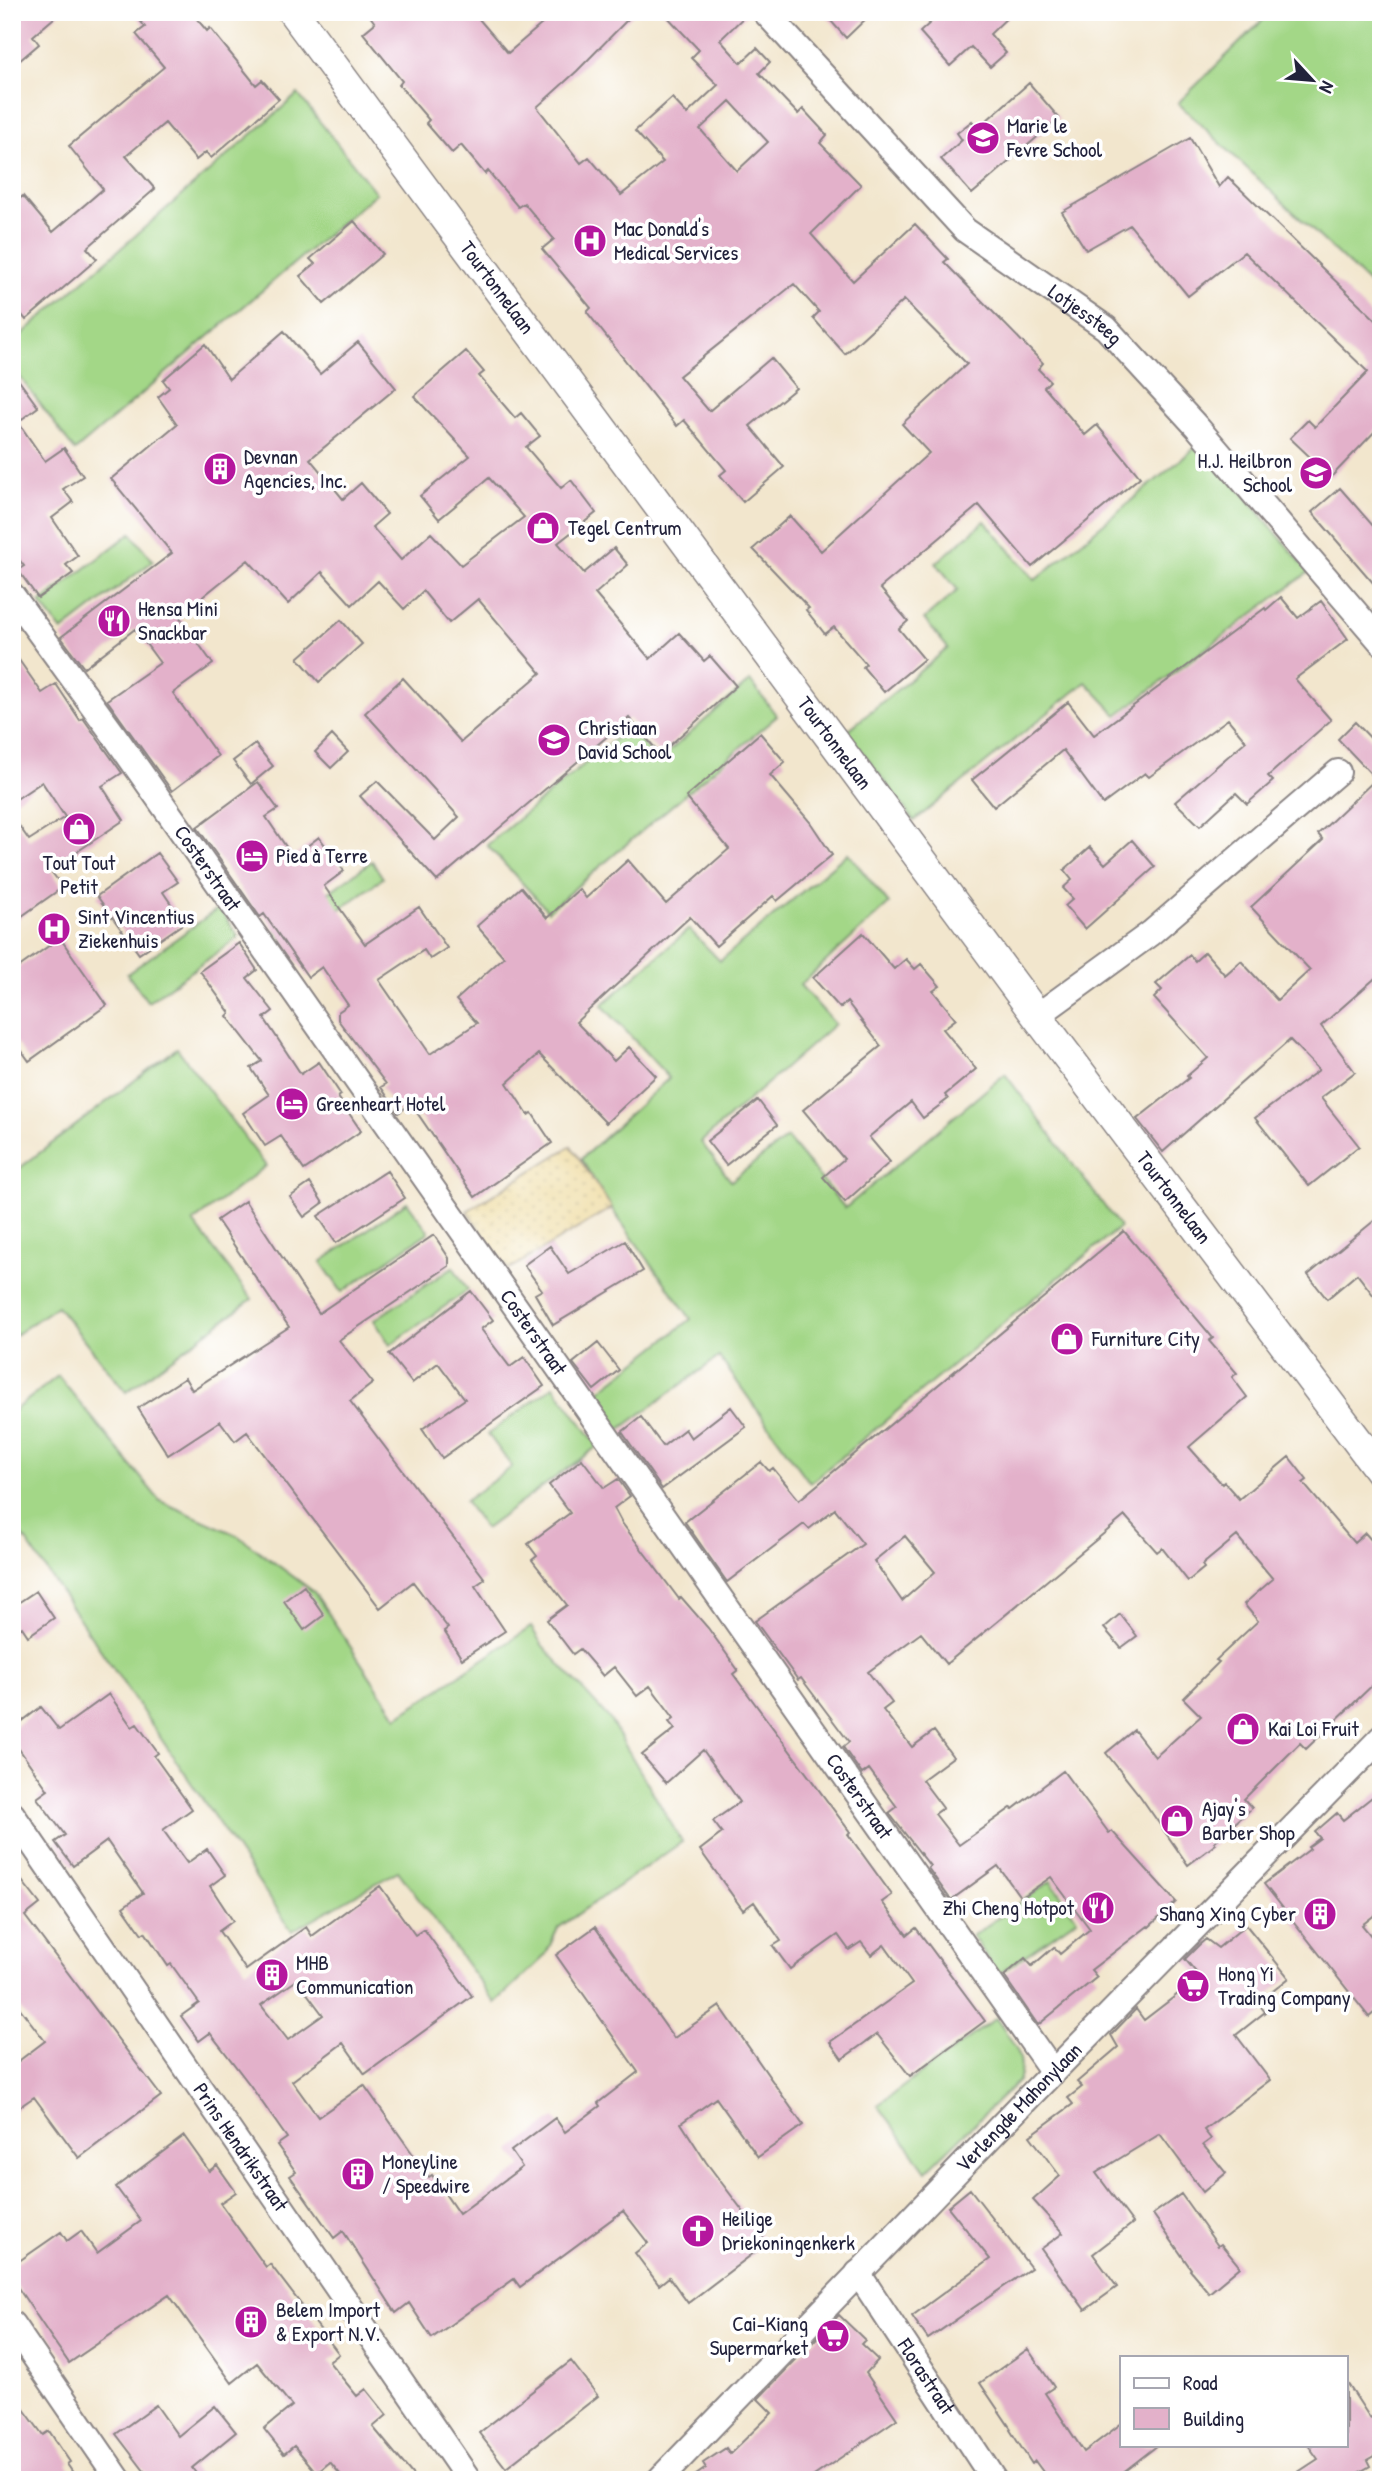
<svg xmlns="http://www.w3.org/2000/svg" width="1393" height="2492" font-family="'Patrick Hand',sans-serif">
	<defs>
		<pattern id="sand-dots" width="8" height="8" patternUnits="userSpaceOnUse" patternTransform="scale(1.75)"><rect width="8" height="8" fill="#eeda9e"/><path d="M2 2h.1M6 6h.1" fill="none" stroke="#ccbb89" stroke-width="1.8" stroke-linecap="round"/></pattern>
	</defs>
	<rect width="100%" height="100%" fill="#fff"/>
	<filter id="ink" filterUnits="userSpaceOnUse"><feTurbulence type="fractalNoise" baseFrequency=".0143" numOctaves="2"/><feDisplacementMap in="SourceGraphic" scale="14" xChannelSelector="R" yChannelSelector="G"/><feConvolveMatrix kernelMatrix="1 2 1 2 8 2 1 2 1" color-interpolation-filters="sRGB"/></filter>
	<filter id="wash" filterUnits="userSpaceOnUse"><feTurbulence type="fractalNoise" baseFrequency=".00686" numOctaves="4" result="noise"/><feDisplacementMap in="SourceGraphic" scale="28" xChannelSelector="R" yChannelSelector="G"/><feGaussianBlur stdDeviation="1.57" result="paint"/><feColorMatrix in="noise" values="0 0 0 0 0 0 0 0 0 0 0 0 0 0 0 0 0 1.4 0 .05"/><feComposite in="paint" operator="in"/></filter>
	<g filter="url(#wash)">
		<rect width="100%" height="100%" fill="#f2e6cd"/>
		<path fill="#a3d787" stroke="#627c61" stroke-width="2" d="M1271,12h110v283l-203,-192z
			M298,94l78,99 -301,258 -63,-85v-23z
			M1201,443l108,129 -192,143 -31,-33 -172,139 -67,-90 101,-83 -24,-29 34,-29 -22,-27 49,-42 50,59z
			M131,533l22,28 -91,70 -22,-28z
			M750,681l27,35 -229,195 -61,-66 142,-118 29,34z
			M848,853l41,51 -89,81 35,39 -134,118 30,39 56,-43 58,70 160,-134 115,153 -310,256 -91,-126 -100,73 -25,-35 97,-76 -75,-104 -35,-56 88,-81 -67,-73 87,-76 31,32z
			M372,861l11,17 -101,74 -12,-17z
			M219,908l20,29 -91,65 -21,-28z
			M177,1048l89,118 -73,56 59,77 -126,93 -69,-86 -45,31v-163z
			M407,1202l22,30 -87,60 -21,-30z
			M453,1267l15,23 -78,55 -16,-25z
			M58,1376l102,125 77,34 77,57 83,125 134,-90 12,19 66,72 73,124 -124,86 -13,28 -50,47 -97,-132 -106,60 -280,-411v-108z
			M554,1386l44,60 -113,83 -20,-28 47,-34 -24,-33z
			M1051,1881l26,38 -78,55 -27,-38z
			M996,2018c14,22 32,37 22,63l-92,90 -48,-66z"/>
		<path fill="url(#sand-dots)" stroke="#887e6c" stroke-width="2" d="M571,1146l41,62 -104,62 -41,-59z"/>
		<g id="blocks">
			<path fill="#e3b1ca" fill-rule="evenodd" d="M12,12h49l-28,24 6,8 -27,23z
				M133,12h58l16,19 3,-3 46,57 6,-5 17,19 -68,59 -5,-6 -10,8 -31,-37 -39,33 29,33 -68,59 10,11 -71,61 -14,-17v-98l11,-9 30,36 50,-43 -34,-43 95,-79 -28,-33 9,-7z
				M367,12h106l35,41 34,-29 -12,-12h105l-58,59 -40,36 44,56 8,-6 32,38 42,-33 -28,-31 37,-33 15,16 31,-29 -27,-27 8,-8 -36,-38h86l-29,28 21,23 16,-15 13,14 -11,11 39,41 5,-5 24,26 -7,8 41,42 -50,49 42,47 62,-57 33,35 -4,3 99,101 -5,6 12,12 -6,6 41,48 12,-10 43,52 -108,90 -53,-62 -99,83 28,33 -9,8 25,30 -40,33 -21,-25 3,-3 -32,-37 -9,7 -19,-24 3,-2 -56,-59 37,-33 31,35 108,-98 -27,-29 65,-60 -63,-64 -59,54 -32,-36 6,-6 -25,-28 -115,92 30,35 62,-53 25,30 -46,38 34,41 -41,35 -23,-27 6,-5 -42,-50 -7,6 -90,-114 4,-4 -49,-59 12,-10 -30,-36 -6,4 -30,-36 -3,3 -24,-29 -9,8 -26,-30 3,-3 -30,-35 3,-4 -39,-48 12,-10zM730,101l38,41 -31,29 -37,-42z
				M823,12h50l-27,26z
				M942,12h71l-23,22 16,19 -16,14 -19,-20 -21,19 -30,-34z
				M1029,83l30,35 -87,76 -31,-35 21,-19 -5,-7 15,-12 6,7z
				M1190,138l29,49 9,-10 153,148v100l-50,52 -41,-39 18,-18 7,7 53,-55 -124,-120 -56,44 -58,-71 -44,25 -24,-38z
				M354,221l29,33 -59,50 -24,-28 15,-12 -5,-5z
				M284,331l36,43 38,-32 38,46 -86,71 33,40 18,-16 26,31 -15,13 29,33 30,-27 30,32 63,-48 -35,-39 -50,41 -19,-23 50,-40 -56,-60 52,-45 18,21 -5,4 36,42 6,-5 19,23 -14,11 35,41 10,-8 25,33 -38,30 26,30 30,-25 14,17 -33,29 55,65 29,-26 25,28 6,-5 26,30 -76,68 -31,-36 -192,163 -77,-85 17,-15 58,59 24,-23 -94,-104 38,-35 58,64 80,-69 -63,-74 -29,24 -26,-32 -19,18 -26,-28 -26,24 -30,-33 -34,32 -40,-44 -69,56 34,48 -40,29 45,63 -46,35 -65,-91 53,-37 -25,-34 -51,39 -23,-31 111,-84 -61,-74 66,-55 -19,-27 11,-9 -6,-8 42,-36 24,35z
				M12,371l26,36 -20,15 27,39 19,-13 19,28 -20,13 10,13 -21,16 26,38 -12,9 7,8 -35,25 -20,-28 6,-4 -12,-16z
				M1340,488l41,47v57l-69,-80z
				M1281,597l17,21 23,-17 27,38 -53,40 36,41 -63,56 5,5 -26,23 -11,-11 -36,33 -25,-24 71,-61 -18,-22 -79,58 -4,-4 -42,31 -40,-54 -69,57 -22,-27 96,-78 26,33 171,-127 1,2z
				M341,620l21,24 -43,38 -21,-24z
				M12,650l30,43 14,-9 24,36 3,-2 39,55 -20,13 22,34 -74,50 13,17 -51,36v-107l17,24 36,-23 -23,-35 -30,20z
				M1355,722l26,27v224l-60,53 34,46 -34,26 38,48 -50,40 -54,-68 64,-48 -29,-30 -127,112 -26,-33 52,-41 -2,-2 21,-18 -54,-60 8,-8 -6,-6 34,-29 5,6 10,-9 20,23 16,-14 36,39 33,-30 -59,-63 72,-67 -5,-6 58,-55 -38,-40z
				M760,733l25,29 -15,13 40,47 22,33 -55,46 -4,-5 -57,50 -26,-29 -114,105 38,39 15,-14 27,29 -50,47 -67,-69 -32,29 21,32 4,-2 20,30 -77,54 -64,-93 -13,9 -17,-26 5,-3 -48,-64v-8l10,-7 -26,-38 -14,10 -44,-63 -4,3 -63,-90 61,-45 20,27 -12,8 27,40 26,-20 25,34 -20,15 41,58 54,-37 28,41 -17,11 -6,-9 -45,30 51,74 47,-31 -21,-23 48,-43 -27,-31 44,-39 26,31 32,-29 7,9 42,-38 38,44 63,-55 -43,-52z
				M332,735l16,17 -17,16 -16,-16z
				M255,744l18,22 -22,18 -18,-23z
				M1132,840l23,27 -70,62 -20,-23 8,-7 -10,-11 9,-8 -8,-10 26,-23 15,17z
				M157,853l21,29 -15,10 21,31 -45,31 -42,-58z
				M863,933l31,36 12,-10 9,10 6,-5 19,22 -7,5 23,28 -13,10 33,40 -31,26 3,4 -25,19 -12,-16 -42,35 21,25 -45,40 -22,-25 21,-18 -41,-49 78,-64 -34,-44 -7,6 -27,-30z
				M60,938l47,67 -78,56 -17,-24v-65z
				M239,943l18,27 -10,8 26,33 -9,7 37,56 18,-12 22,33 -3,2 23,34 -57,39 -23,-34 -16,10 -22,-33 26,-18 -18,-27 11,-7 -35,-45 3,-3 -30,-42z
				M758,1100l19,25 -51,40 -19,-24z
				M387,1171l18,27 -69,45 -18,-27z
				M310,1183l13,20 -19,14 -14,-20z
				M245,1201l74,112 115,-78 15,23v8l-110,74 34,43 -23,18 135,178 -10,7 30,45 -43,28 -18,-28 4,-3 -35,-46 -33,26 -133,-176 -12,9 -15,-20 -52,34 -30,-47 47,-30 7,12 97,-63 -72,-107z
				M1381,1215v90l-24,-31 -30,25 -19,-24z
				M1124,1231l89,107 -4,3 28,32 -5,4 15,20 -58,50 33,37 2,-2 15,17 50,-42 18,23 -4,3 51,60 11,-10 16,18v126l-75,72 -6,-6 -56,56 8,9 -38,34 2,2 -28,21 -48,-69 -34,-43 28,-23 21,27 46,-41 -18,-18 36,-36 -3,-2 42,-39 -14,-17 29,-25 -36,-43 -35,29 2,3 -16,13 -26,-33 -5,4 -32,-36 -179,148 -25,-31 -53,39 24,31 -9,7 29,37 22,-16 19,26 -31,23 21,28 -8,6 24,31 52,-37 2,1 50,-38 46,62 3,-2 64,71 -27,25 -1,-1 -57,44 6,7 -59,48 -34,-49 21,-18 7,8 22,-19 6,7 30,-25 -39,-52 -30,21 -23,-32 -47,34 -23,-32 2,-2 -41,-53 8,-6 -28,-38 -7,5 -19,-27 6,-5 -48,-64 -3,2 -43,-59 108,-77 -28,-35 -26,20 -5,-5 -77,58 -42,-60 76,-60 8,9 4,-3 26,32zM905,1536l30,36 -33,29 -28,-40z
				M625,1241l18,30 -90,54 -18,-31 7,-4 -18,-25 26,-19 19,28z
				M471,1291l22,29 -12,9 29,38 14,-10 20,29 -102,72 -20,-29 43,-30 -27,-36 -26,20 -23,-29z
				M598,1343l21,27 -25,20 -21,-27z
				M731,1407l15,20 -84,62 -40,-57 19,-15 22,29 22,-17 6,9z
				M582,1459l22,29 14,-9 12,17 -16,12 8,15 57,76 2,-2 27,31 30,42 -5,4 117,158 -2,2 44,61 -10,7 25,33 9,-7 69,93 -75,55 -33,-42 -35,25 -12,-17 82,-58 -28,-39 -13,10 -10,-13 -12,8 -11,-15 -48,34 -17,-23 8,-5 -27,-39 -11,8 -43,-60 22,-17 -9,-12 27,-19 -37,-52 -37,33 -24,-28 33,-26 -6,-7 5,-4 -24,-32 -13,10 -23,-29 -11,9 -23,-27 -7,5 -26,-34 20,-15 -35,-45 5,-4 -9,-12 42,-31 -21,-28z
				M304,1586l20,29 -20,15 -20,-29z
				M36,1591l18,27 -26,18 -6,-9 -10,6v-26z
				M1120,1614l17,22 -16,12 -17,-20z
				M109,1694l23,33 5,-3 21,29 -4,3 38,53 -29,21 24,33 20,-14 18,26 -15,11 23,35 -14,10 27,39 60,-43 6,9 68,-50 35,49 9,-6 48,67 -107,78 -22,-31 -51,38 26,36 46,-32 65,92 3,-2 27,39 63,-47 -11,-16 44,-33 10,14 35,-26 -2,-3 40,-31 -82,-117 39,-28 79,111 46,-32 83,119 -45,32 -42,-59 -35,25 25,39 61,81 -79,60 -19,-26 -10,8 -24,-32 13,-10 -25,-32 -103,76 -6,-8 -82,59 -23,-35 -13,10 -53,-82 -9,7 -44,-62 6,-4 -19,-27 10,-7 -37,-53 -40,-52 -11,8 -18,-25 18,-13 -28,-39 -3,2 -23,-34 -3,2 -19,-27 20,-14 -36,-52 -34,25 -18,-24 10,-7 -28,-37 11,-8 -36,-51v-10l29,-22 18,23zM297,1980l26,35 -35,25 -27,-35z
				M1381,1790v120l-19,15 19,23v59l-12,10 -105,-133 46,-35 -2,-2 12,-9 -5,-6 22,-19 6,7z
				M12,1868l28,36 -15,12 136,180 -82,62 -45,-61 -22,15v-46l33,-25 -33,-43z
				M1246,1925l43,53 -31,25 7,9 -29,23 34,45 -66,50 7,9 -8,6 23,28 -23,19 -43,-58 -64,39 37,50 -40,31 24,33 -32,23 -44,-61 22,-16 -30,-33 27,-24 -30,-40 43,-32 -5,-6 14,-11 -5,-5 41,-35 -7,-12 25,-26 8,11 56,-43 -15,-18 14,-14 7,-6 12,9z
				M184,2136l25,35 8,-6 19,27 -16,11 46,64 4,-3 69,90 -10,8 28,34 9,-7 21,26 -14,12 44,53h-72l-15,-18 -13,11 -23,-27 -10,8 -20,-25 28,-23 -35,-43 -25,20 -63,-88 -100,68 -18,-26 -39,-58v-13l49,-34 6,9 14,-10 16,22 44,-32 -25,-34z
				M970,2189l61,79 -103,71 -16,-23 78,-57 -42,-52z
				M1181,2194l37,52 3,-2 19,23 -31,26 -19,-23 1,-1 -38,-55z
				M839,2315l26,25 -4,4 17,16 -12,13 31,46 -89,61h-119l17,-12 -3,-5 23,-15 4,6 42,-41 -14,-14z
				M1028,2349l26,38 -9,6 39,59 38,-29v22h36l-45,35h-64l-14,-19 -3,3 -22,-34 1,-1 -31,-46z
				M571,2361l27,35 -92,72 -27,-35z
				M1346,2381l24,37 11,-6v40l-14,8 3,6 -24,14h-60l32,-21 -10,-14h38z
				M12,2393l31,42 6,-4 21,31 -3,2 11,16h-66z
				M156,2405l22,31 37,-30 21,26 -44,36 9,12h-50l-35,-46z"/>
		</g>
	</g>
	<g filter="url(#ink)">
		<use href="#blocks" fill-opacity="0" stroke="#8a8484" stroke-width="2"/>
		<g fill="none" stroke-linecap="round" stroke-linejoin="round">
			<defs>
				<g id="minor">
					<path id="s1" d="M765,12l200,218 141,98 91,99 184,215"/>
					<path id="s2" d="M12,595l102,140 939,1337"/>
					<path d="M1037,1016l114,-83 187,-161"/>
					<path id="s3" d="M12,1814l457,666"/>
					<path id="s4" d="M858,2273l136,207"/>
					<path d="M12,2324l107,156"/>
					<path id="s5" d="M659,2480l394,-408 328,-334"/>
				</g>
				<g id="tertiary">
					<path id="s6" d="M293,12l744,1004 344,456"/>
				</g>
			</defs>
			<use href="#minor" stroke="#8a8484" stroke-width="28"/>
			<use href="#tertiary" stroke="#8a8484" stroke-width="33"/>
			<use href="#minor" stroke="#fff" stroke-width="24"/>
			<use href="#tertiary" stroke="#fff" stroke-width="30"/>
		</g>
	</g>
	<defs>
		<symbol id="school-disc" viewBox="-11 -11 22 22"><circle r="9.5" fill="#b5179e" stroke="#fff"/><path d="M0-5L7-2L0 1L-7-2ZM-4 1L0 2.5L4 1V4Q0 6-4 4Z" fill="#fff"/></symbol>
		<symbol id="hospital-disc" viewBox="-11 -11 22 22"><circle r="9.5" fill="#b5179e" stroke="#fff"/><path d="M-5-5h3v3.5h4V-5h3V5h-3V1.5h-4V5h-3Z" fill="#fff"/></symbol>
		<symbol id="building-disc" viewBox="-11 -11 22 22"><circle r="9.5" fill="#b5179e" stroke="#fff"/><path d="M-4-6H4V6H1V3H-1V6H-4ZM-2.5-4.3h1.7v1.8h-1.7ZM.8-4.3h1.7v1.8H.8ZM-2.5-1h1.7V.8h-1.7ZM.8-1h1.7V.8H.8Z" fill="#fff"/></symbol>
		<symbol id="shop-disc" viewBox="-11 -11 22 22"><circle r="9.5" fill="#b5179e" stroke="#fff"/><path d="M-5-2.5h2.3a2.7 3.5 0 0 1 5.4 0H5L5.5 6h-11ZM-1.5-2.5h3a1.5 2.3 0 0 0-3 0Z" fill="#fff"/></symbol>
		<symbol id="restaurant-disc" viewBox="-11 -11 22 22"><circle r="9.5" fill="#b5179e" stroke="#fff"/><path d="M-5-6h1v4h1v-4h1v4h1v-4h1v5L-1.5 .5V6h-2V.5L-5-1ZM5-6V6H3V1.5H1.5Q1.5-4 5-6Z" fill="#fff"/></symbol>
		<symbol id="hotel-disc" viewBox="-11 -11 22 22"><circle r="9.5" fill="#b5179e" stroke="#fff"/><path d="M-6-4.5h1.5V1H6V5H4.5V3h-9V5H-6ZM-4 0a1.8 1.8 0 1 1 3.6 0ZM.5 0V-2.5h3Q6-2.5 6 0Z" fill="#fff"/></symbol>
		<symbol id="supermarket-disc" viewBox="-11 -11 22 22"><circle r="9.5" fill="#b5179e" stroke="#fff"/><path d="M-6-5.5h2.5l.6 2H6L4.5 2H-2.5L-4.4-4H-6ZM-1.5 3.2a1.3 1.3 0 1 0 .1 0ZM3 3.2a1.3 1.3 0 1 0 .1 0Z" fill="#fff"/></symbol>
		<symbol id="church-disc" viewBox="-11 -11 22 22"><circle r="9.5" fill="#b5179e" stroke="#fff"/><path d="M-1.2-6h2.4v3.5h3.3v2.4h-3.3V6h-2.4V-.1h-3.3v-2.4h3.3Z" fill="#fff"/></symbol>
	</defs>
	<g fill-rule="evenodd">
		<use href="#school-disc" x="964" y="119" width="38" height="38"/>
		<use href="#hospital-disc" x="571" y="222" width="38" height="38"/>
		<use href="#building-disc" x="201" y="450" width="38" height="38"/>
		<use href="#school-disc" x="1297" y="454" width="38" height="38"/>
		<use href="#shop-disc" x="524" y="509" width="38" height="38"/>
		<use href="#restaurant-disc" x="95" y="602" width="38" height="38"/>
		<use href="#school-disc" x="535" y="721" width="38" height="38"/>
		<use href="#shop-disc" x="60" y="810" width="38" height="38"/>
		<use href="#hotel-disc" x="233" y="837" width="38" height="38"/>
		<use href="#hospital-disc" x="35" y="910" width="38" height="38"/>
		<use href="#hotel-disc" x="273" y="1085" width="38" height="38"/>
		<use href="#shop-disc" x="1048" y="1320" width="38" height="38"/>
		<use href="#shop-disc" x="1224" y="1710" width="38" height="38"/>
		<use href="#shop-disc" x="1158" y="1802" width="38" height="38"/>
		<use href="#restaurant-disc" x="1079" y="1889" width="38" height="38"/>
		<use href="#building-disc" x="1301" y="1895" width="38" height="38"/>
		<use href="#building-disc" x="253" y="1956" width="38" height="38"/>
		<use href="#supermarket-disc" x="1174" y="1967" width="38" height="38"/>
		<use href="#building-disc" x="339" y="2155" width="38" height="38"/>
		<use href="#church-disc" x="679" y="2212" width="38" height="38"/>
		<use href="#building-disc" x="232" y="2303" width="38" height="38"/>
		<use href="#supermarket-disc" x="814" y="2317" width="38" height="38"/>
	</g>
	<g text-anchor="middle" stroke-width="7" stroke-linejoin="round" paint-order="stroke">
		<g font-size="21" fill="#22223b" stroke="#fff" text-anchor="start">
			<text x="1007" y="133">Marie le<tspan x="1007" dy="24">Fevre School</tspan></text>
			<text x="614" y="236">Mac Donald's<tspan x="614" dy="24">Medical Services</tspan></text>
			<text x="244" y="464">Devnan<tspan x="244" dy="24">Agencies, Inc.</tspan></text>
			<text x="1292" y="468" text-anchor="end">H.J. Heilbron<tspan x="1292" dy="24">School</tspan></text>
			<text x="568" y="535">Tegel Centrum</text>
			<text x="138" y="616">Hensa Mini<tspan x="138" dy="24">Snackbar</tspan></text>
			<text x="578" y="735">Christiaan<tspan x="578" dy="24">David School</tspan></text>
			<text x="276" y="863">Pied à Terre</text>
			<text x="79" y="870" text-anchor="middle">Tout Tout<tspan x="79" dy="24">Petit</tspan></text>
			<text x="78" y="924">Sint Vincentius<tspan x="78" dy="24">Ziekenhuis</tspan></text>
			<text x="316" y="1111">Greenheart Hotel</text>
			<text x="1092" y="1346">Furniture City</text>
			<text x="1268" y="1736">Kai Loi Fruit</text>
			<text x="1202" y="1816">Ajay's<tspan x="1202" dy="24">Barber Shop</tspan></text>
			<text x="1074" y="1915" text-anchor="end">Zhi Cheng Hotpot</text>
			<text x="1296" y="1921" text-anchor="end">Shang Xing Cyber</text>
			<text x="296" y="1970">MHB<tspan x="296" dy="24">Communication</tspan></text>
			<text x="1218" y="1981">Hong Yi<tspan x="1218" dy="24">Trading Company</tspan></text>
			<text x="382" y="2169">Moneyline<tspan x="382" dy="24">/ Speedwire</tspan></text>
			<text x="722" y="2226">Heilige<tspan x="722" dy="24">Driekoningenkerk</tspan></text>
			<text x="276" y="2317">Belem Import<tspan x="276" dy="24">&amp; Export N.V.</tspan></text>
			<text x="808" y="2331" text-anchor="end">Cai-Kiang<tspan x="808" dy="24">Supermarket</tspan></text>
		</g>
		<g font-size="21" fill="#22223b" stroke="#fff">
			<text dy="7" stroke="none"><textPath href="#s6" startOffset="343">Tourtonnelaan</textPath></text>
			<text dy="7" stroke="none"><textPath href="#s1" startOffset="443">Lotjessteeg</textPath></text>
			<text dy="7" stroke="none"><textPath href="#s6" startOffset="910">Tourtonnelaan</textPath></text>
			<text dy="7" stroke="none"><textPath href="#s2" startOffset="336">Costerstraat</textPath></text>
			<text dy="7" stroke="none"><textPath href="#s6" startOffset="1477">Tourtonnelaan</textPath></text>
			<text dy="7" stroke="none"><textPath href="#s2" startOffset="903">Costerstraat</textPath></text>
			<text dy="7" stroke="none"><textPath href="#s2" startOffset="1470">Costerstraat</textPath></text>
			<text dy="7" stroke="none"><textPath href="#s5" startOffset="518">Verlengde Mahonylaan</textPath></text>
			<text dy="7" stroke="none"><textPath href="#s3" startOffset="404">Prins Hendrikstraat</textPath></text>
			<text dy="7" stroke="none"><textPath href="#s4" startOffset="124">Florastraat</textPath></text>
		</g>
	</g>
	<rect width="1393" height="2492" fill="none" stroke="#fff" stroke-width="42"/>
	<rect x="1120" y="2356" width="228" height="91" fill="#ffffff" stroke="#a7a7b1" stroke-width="2"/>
	<rect x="1134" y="2378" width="35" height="10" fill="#ffffff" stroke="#a7a7b1" stroke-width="2"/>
	<text x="1183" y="2390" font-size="21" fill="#22223b">Road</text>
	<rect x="1134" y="2408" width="35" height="21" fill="#e3b1ca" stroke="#a7a7b1" stroke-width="2"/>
	<text x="1183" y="2426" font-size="21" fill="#22223b">Building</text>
	<g transform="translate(1312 80) rotate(116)" stroke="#ffffff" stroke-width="5" paint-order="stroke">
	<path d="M0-5L12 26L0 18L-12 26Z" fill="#22223b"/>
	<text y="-10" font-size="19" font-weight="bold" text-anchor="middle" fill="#22223b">N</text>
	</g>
</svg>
